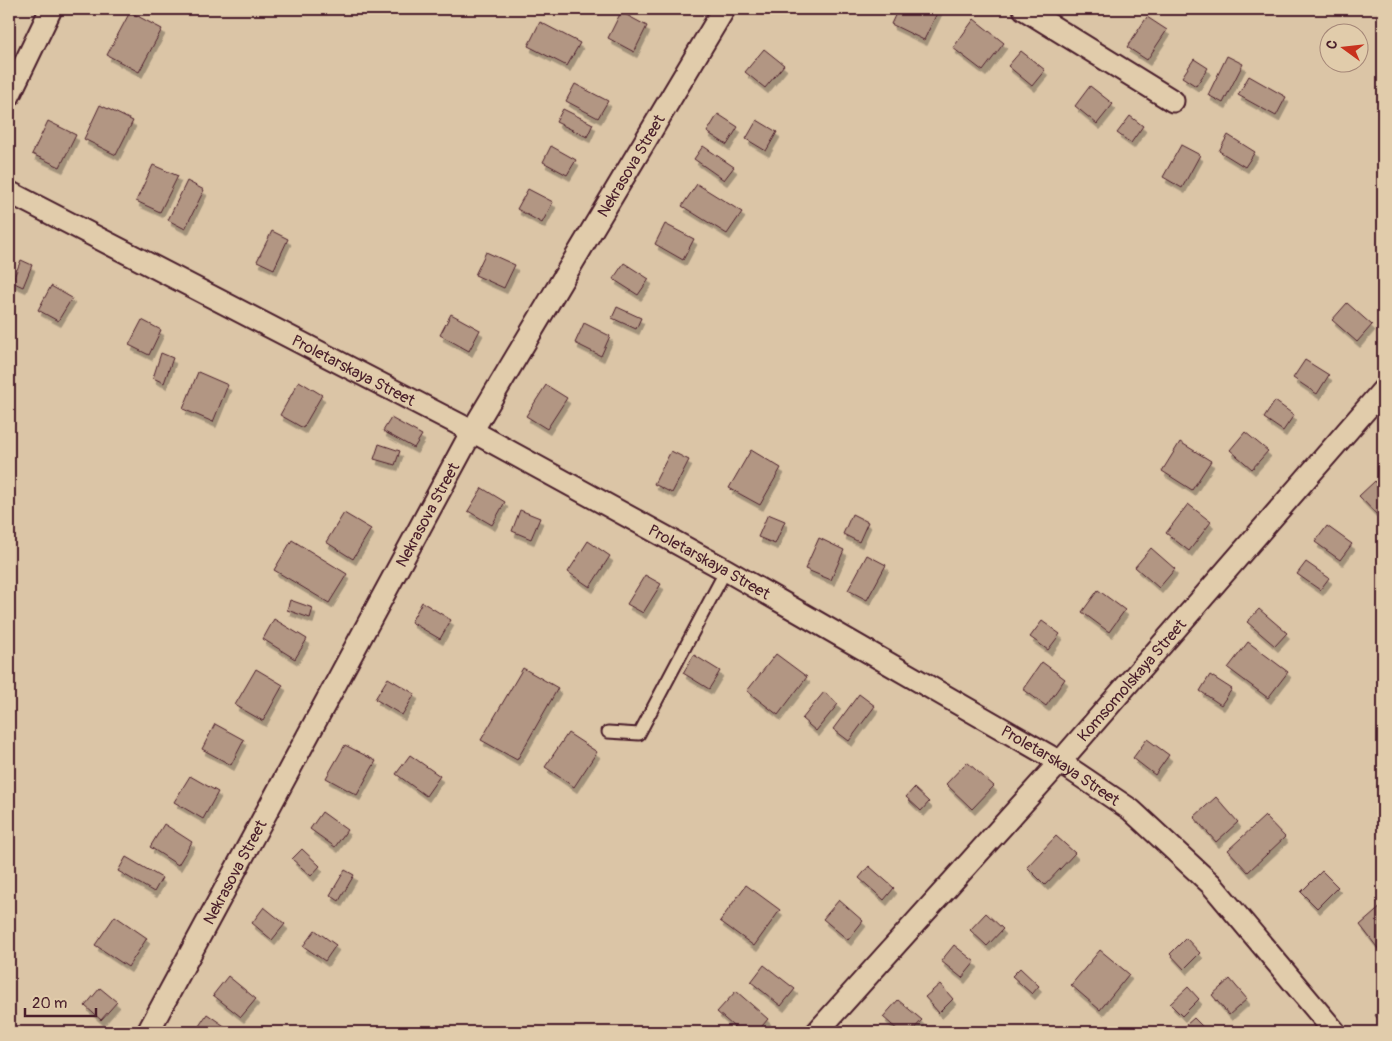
<svg xmlns="http://www.w3.org/2000/svg" width="1392" height="1041" font-family="Pangolin,sans-serif">
	<defs>
		<filter id="shadow"><feDropShadow dx="3" dy="5.5" stdDeviation="0" flood-color="#0004"/></filter>
	</defs>
	<rect width="100%" height="100%" fill="#dbc5a6"/>
	<filter id="ink" filterUnits="userSpaceOnUse"><feTurbulence type="fractalNoise" baseFrequency=".02" numOctaves="2"/><feDisplacementMap in="SourceGraphic" scale="10" xChannelSelector="R" yChannelSelector="G"/><feConvolveMatrix kernelMatrix="1 2 1 2 8 2 1 2 1" color-interpolation-filters="sRGB"/></filter>
	<g filter="url(#ink)">
		<path fill="#b29683" stroke="#4a1f2b" filter="url(#shadow)" d="M898,9h41l-15,31 -33,-16z
			M130,12l32,17 -23,43 -32,-17z
			M621,12l26,14 -13,26 -26,-14z
			M1147,17l20,13 -20,30 -20,-13z
			M974,19l30,24 -21,28 -30,-23z
			M540,22l40,21 -13,23 -39,-20z
			M764,49l20,16 -19,23 -20,-16z
			M1021,51l24,19 -13,16 -24,-20z
			M1227,56l16,8 -20,39 -15,-8z
			M1194,59l14,9 -12,18 -14,-9z
			M1249,76l37,21 -10,19 -38,-21z
			M575,84l33,17 -10,17 -32,-17z
			M1090,86l23,18 -16,20 -22,-18z
			M100,105l33,16 -17,34 -32,-16z
			M563,109l30,15 -6,13 -31,-15z
			M718,114l20,13 -11,18 -20,-13z
			M1130,116l13,10 -12,17 -14,-10z
			M757,120l20,12 -11,19 -20,-12z
			M48,121l28,14 -16,32 -28,-13z
			M1228,135l27,17 -10,15 -26,-16z
			M1181,145l19,10 -18,33 -19,-11z
			M551,146l25,14 -9,15 -24,-13z
			M703,146l31,21 -10,13 -30,-21z
			M153,165l25,11 -18,36 -24,-11z
			M187,181l17,9 -19,39 -17,-9z
			M697,184l45,28 -15,22 -45,-28z
			M528,189l25,13 -11,21 -25,-14z
			M665,224l29,15 -11,21 -28,-16z
			M272,231l16,8 -14,30 -17,-8z
			M486,252l29,13 -11,23 -29,-13z
			M21,260l11,5 -9,22 -11,-5z
			M624,263l25,16 -11,16 -25,-16z
			M51,286l21,12 -14,23 -20,-11z
			M1347,303l25,22 -15,17 -25,-22z
			M617,307l24,11 -5,11 -24,-11z
			M451,314l29,16 -11,21 -29,-16z
			M142,320l19,10 -12,25 -20,-10z
			M584,323l26,13 -9,20 -26,-13z
			M161,353l12,5 -9,25 -11,-5z
			M1305,360l24,15 -12,19 -24,-16z
			M198,372l30,13 -15,37 -30,-13z
			M299,381l23,14 -19,33 -23,-13z
			M546,385l21,13 -20,31 -21,-13z
			M1275,401l19,14 -11,16 -19,-13z
			M391,418l31,17 -8,13 -31,-17z
			M1245,432l23,19 -16,18 -22,-19z
			M1180,442l31,19 -19,29 -30,-19z
			M379,444l21,7 -5,14 -21,-6z
			M751,450l30,18 -21,37 -31,-17z
			M671,451l18,9 -17,33 -18,-9z
			M1375,481l8,10v23l-3,4 -21,-22z
			M482,488l23,14 -13,23 -24,-14z
			M1188,504l23,18 -22,29 -23,-18z
			M520,510l20,8 -9,21 -19,-8z
			M344,513l27,16 -18,30 -27,-17z
			M768,514l17,7 -10,23 -17,-7z
			M852,514l16,8 -9,20 -16,-8z
			M1327,526l25,18 -12,16 -25,-18z
			M819,538l25,12 -13,30 -26,-11z
			M292,540l55,34 -18,29 -55,-33z
			M588,541l22,15 -20,31 -22,-15z
			M1151,548l24,21 -16,19 -24,-21z
			M867,555l19,10 -19,35 -19,-10z
			M1306,562l23,16 -9,12 -23,-16z
			M645,575l16,9 -18,29 -16,-9z
			M1098,590l27,20 -16,22 -27,-20z
			M290,600l23,8 -3,10 -23,-8z
			M422,602l29,18 -11,19 -29,-17z
			M1259,609l28,24 -12,13 -28,-24z
			M274,619l33,20 -12,20 -32,-20z
			M1042,621l18,13 -12,16 -18,-13z
			M1248,642l40,30 -20,26 -40,-30z
			M776,654l31,23 -29,38 -31,-24z
			M694,655l26,16 -11,18 -26,-16z
			M1042,662l23,17 -19,27 -23,-17z
			M523,668l35,20 -41,72 -36,-20z
			M256,669l27,16 -20,36 -28,-16z
			M1210,675l22,14 -11,16 -21,-14z
			M388,678l27,16 -13,21 -27,-16z
			M824,692l14,12 -22,27 -14,-12z
			M859,694l16,12 -26,35 -16,-12z
			M215,724l29,16 -13,25 -29,-16z
			M568,733l29,19 -23,35 -29,-20z
			M1147,739l22,16 -14,20 -22,-17z
			M345,745l31,16 -19,34 -31,-17z
			M410,755l30,21 -14,20 -30,-22z
			M967,762l27,24 -22,23 -26,-25z
			M190,776l28,16 -15,27 -29,-17z
			M914,788l15,14 -8,9 -15,-14z
			M1216,797l22,25 -22,20 -22,-25z
			M322,812l25,18 -12,17 -25,-18z
			M1265,816l20,21 -37,35 -20,-22z
			M164,824l28,18 -14,23 -28,-18z
			M1056,836l19,17 -30,32 -18,-18z
			M302,849l18,17 -9,10 -19,-17z
			M126,857l36,21 -8,14 -36,-21z
			M869,866l25,22 -10,12 -25,-22z
			M345,870l9,5 -15,26 -9,-6z
			M1322,871l16,16 -21,21 -16,-16z
			M746,885l34,25 -26,36 -34,-25z
			M839,900l24,21 -15,19 -25,-21z
			M1383,905v50l-23,-30z
			M264,907l21,17 -13,16 -20,-17z
			M986,913l17,16 -16,17 -17,-16z
			M115,916l32,22 -19,29 -33,-22z
			M315,930l21,15 -11,16 -22,-15z
			M1186,938l14,15 -16,16 -14,-15z
			M954,945l21,17 -13,16 -21,-17z
			M1100,950l29,24 -29,36 -29,-25z
			M764,965l31,24 -14,17 -30,-24z
			M1020,968l19,18 -7,8 -20,-18z
			M228,976l28,23 -15,18 -28,-22z
			M1230,979l17,20 -18,16 -17,-20z
			M940,984l13,15 -14,14 -14,-16z
			M1188,987l11,12 -17,17 -12,-12z
			M100,988l17,14 -16,18 -16,-14z
			M736,991l32,28 -11,13h-17l-23,-20z
			M898,1000l24,20 -11,12h-11l-17,-15z
			M1383,1009v18l-8,-12z
			M207,1014l26,18h-38z
			M1194,1018l11,11 -4,3h-23z"/>
		<g fill="none" stroke-linecap="round" stroke-linejoin="round">
			<defs>
				<path id="service" d="M608,732l31,2 87,-164"/>
				<g id="minor">
					<path d="M1024,9l149,92"/>
					<path d="M9,96l42,-87"/>
					<path id="s1" d="M9,192l463,239 254,139 334,192 71,48 80,74 124,148"/>
					<path id="s2" d="M148,1032l324,-601 252,-422"/>
					<path id="s3" d="M817,1032l243,-270 323,-372"/>
				</g>
			</defs>
			<use href="#service" stroke="#4a1f2b" stroke-width="15"/>
			<use href="#minor" stroke="#4a1f2b" stroke-width="25"/>
			<use href="#service" stroke="#e1ccab" stroke-width="11"/>
			<use href="#minor" stroke="#e1ccab" stroke-width="21"/>
		</g>
	</g>
	<g text-anchor="middle" stroke-width="4" stroke-linejoin="round" paint-order="stroke">
		<g font-size="16" fill="#4a1f2b" stroke="#e1ccab">
			<text dy="6" stroke="none"><textPath href="#s2" startOffset="992">Nekrasova Street</textPath></text>
			<text dy="6" stroke="none"><textPath href="#s1" startOffset="388">Proletarskaya Street</textPath></text>
			<text dy="6" stroke="none"><textPath href="#s2" startOffset="588">Nekrasova Street</textPath></text>
			<text dy="6" stroke="none"><textPath href="#s1" startOffset="792">Proletarskaya Street</textPath></text>
			<text dy="6" stroke="none"><textPath href="#s3" startOffset="472">Komsomolskaya Street</textPath></text>
			<text dy="6" stroke="none"><textPath href="#s1" startOffset="1198">Proletarskaya Street</textPath></text>
			<text dy="6" stroke="none"><textPath href="#s2" startOffset="182">Nekrasova Street</textPath></text>
		</g>
	</g>
	<rect width="1392" height="1041" fill="none" stroke="#e1ccab" stroke-width="30"/>
	<rect x="15" y="15" width="1362" height="1011" fill="none" stroke="#4a1f2b" stroke-width="2" filter="url(#ink)"/>
	<g transform="translate(1344 48) rotate(285)"><circle r="24" fill="#e1ccab" stroke="#a58778"/>
	<path d="M0-4L9 19L0 12L-9 19Z" fill="#c8321e"/>
	<text y="-8" font-size="14" font-weight="bold" text-anchor="middle" fill="#4a1f2b">С</text>
	</g>
	<path d="M25 1008v8h71v-8" fill="none" stroke="#4a1f2b" stroke-width="2.5"/>
	<text x="32" y="1008" font-size="15" fill="#4a1f2b" stroke="#e1ccab" stroke-width="4" paint-order="stroke">20 m</text>
</svg>
